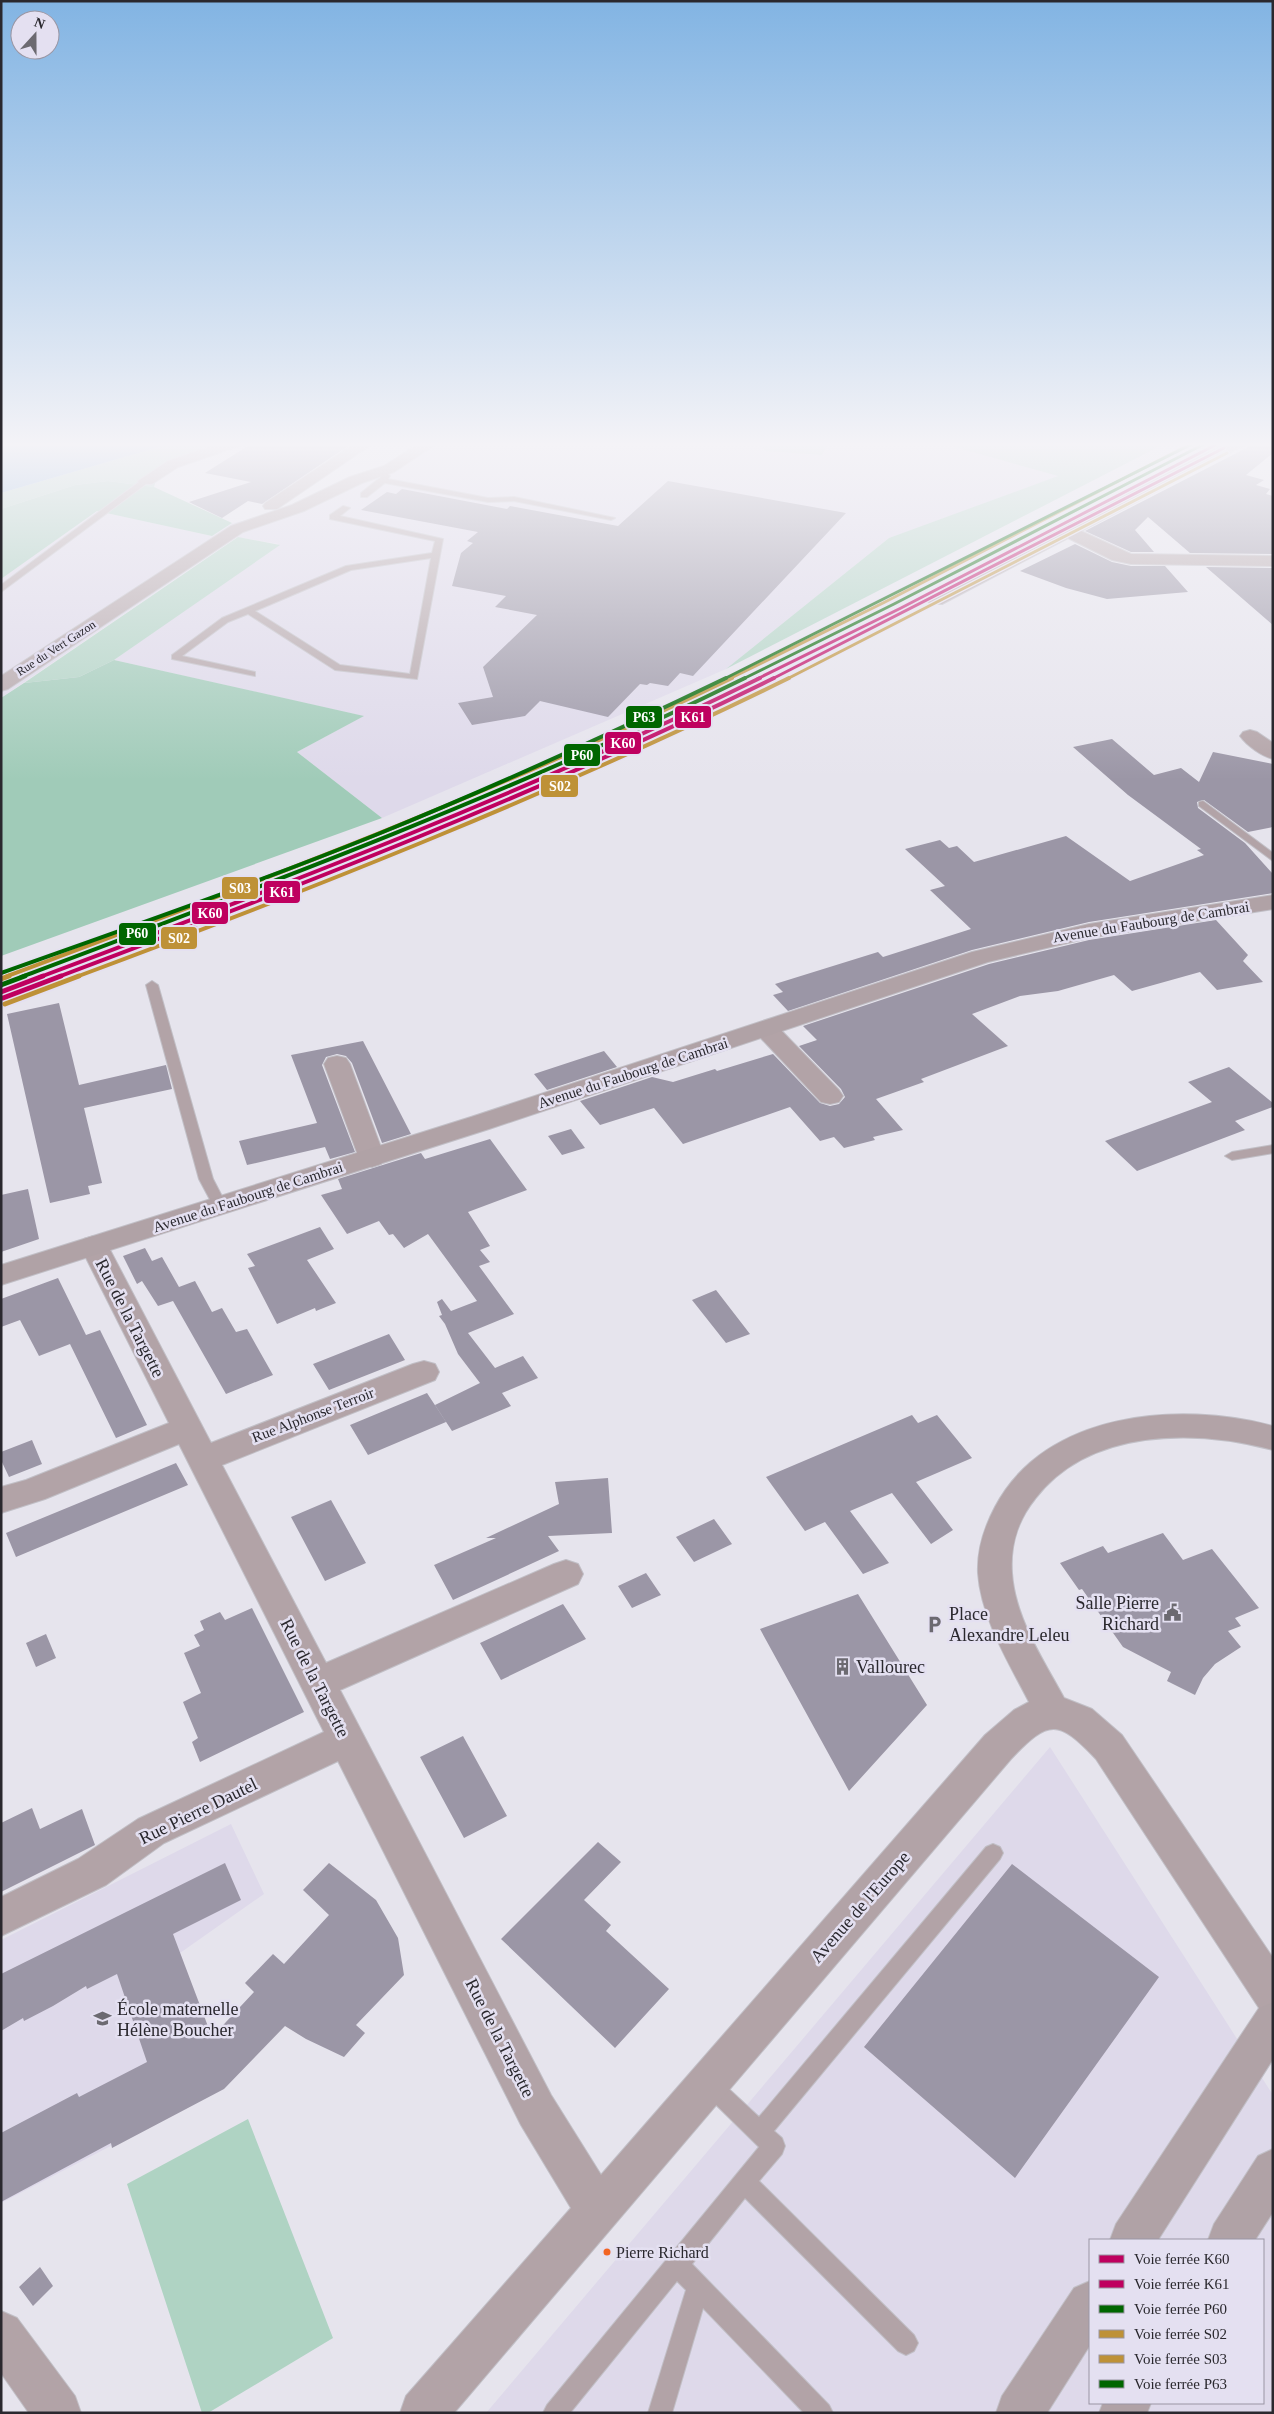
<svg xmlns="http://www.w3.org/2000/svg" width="1274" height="2414" font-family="Georgia,serif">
	<rect width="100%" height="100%" fill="#e6e4ed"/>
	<path fill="#ded9ea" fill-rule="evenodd" d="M424,442h336l5,9 57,4 7,-13h108l122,34 -170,62 -163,131 -344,149 -85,-66 66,-36 -249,-56 165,-116 -42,-7 -236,161v-119l96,-68 115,25 20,-13 37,-7 127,-54z
		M1050,1747l223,348v318h-787zM1090,2240h173v163h-173z
		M231,1824l33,70 -84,59 48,132 -227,118v-263z"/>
	<path fill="#afd3c3" d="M176,442h70l-58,20 -32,18 -2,7 -46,-6 -33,4 -74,24v-16z
		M760,442h69l-7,13 -57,-4z
		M937,442h231l-442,227 163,-131 169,-62z
		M238,537l42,8 -166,115 -35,17 -55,6z
		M248,2119l85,219 -125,75h-6l-75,-229z"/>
	<path fill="#a0cbb8" d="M108,481l46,6 78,36 -20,13 -115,-25 -96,68v-70l74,-24z
		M114,660l250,56 -67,36 85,66 -381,138v-258l23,-15 55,-6z"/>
	<path fill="#8ab5dc" d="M1,442h175l-175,51z"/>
	<path fill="#9b96a6" d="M254,442h100l-92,62 -14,-3 -26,17 -33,-16 62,-20 -46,-9z
		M1258,442h15v11l-27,22 18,5 -8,5 14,4 -4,5 7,2v58l-83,-1 -42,-36 -13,13 19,22h-23l-46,-21z
		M668,481l178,32 -153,163 -13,-3 -12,13 -18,-3 -3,2 -7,-1 -32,33 -68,-16 -15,15 -53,9 -14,-22 35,-6 -10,-30 54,-52 -42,-8 11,-11 -54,-10 9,-33 12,-10 -6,-2 11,-9 -117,-22 26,-18 9,2 6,-5 105,20 3,-3 108,20z
		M1075,544l37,18 19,4h34l23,26 -81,7 -41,-11 -46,-17z
		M1206,567l67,1v57z
		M1112,739l42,36 27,-7 18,14 14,-30 60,12v63l-25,5 -44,-32 -7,2 1,6 47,35 28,31v19l-184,29 -117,28 -184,61 -15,-16 10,-3 -8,-8 103,-32 5,5 88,-28 -41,-39 15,-4 -40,-37 35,-9 9,8 8,-2 17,16 92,-26 64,45 74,-26 -7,-5 4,-1 -73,-54 -55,-48z
		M1216,920l32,35 -5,6 20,21 -46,8 -17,-18 -68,19 -18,-16 -56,16 -38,5 -48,18 36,32 -87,33 3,3 -48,17 27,31 -30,7 2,3 -31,8 -10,-11 -14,4 -30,-34 -107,37 -29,-36 -54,17 -20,-24 72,-24 21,5 42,-13 2,2 56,-17 47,49 10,3 9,-2 6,-7 -4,-8 -42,-43 18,-6 -14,-14 186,-62 100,-24z
		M59,1003l20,82 87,-20 6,24 -88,19 18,75 -14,3 2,8 -40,9 -43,-189z
		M363,1041l48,93 -29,9 -30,-80 -6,-7 -9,-2 -11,3 -4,8 33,87 -25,7 -5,-12 -78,18 -8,-24 78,-18 -26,-68z
		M604,1051l13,16 -70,23 -13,-16z
		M1229,1067l44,36v4l-38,14 10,9 -108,41 -32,-30 107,-39 -24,-20z
		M571,1129l14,19 -23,7 -14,-19z
		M490,1139l37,51 -59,22 22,34 -10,4 10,12 -11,4 35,48 -46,19 27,35 28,-12 15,22 -36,15 9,13 -59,25 -17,-26 45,-22 -22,-29 -13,-30 -6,-8 3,-1 -5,-13 5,-3 9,12 26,-10 -49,-67 -24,14 -11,-14 -4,1 -10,-14 -32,13 -26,-39 21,-6 -4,-10 83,-26 4,6z
		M28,1189l11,50 -38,13v-57z
		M320,1227l14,22 -27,11 29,43 -20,8 -1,-3 -38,16 -29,-56 7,-2 -8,-12z
		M145,1248l7,13 10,-4 17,30 16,-6 17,31 10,-4 14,24 11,-3 26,46 -47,19 -53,-93 -15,5 -16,-25 -5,3 -14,-28z
		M58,1278l28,57 14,-5 47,95 -31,13 -46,-94 -31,12 -19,-36 -19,7v-28z
		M716,1290l34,44 -24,9 -34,-43z
		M389,1334l16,26 -76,30 -16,-26z
		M427,1393l19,29 -78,33 -18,-30z
		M912,1415l6,8 19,-8 35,43 -56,24 37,48 -22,14 -39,-51 -42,18 39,52 -26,11 -38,-52 -20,9 -39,-54z
		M32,1440l10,24 -33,13 -8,-17v-8z
		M176,1463l12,22 -172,72 -10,-24z
		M608,1478l4,55 -64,3 11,15 -106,49 -19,-35 62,-27h-10l73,-34 -4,-22z
		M331,1500l35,63 -41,18 -34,-64z
		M714,1519l18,25 -38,18 -18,-25z
		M1163,1533l20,27 29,-11 47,59 -24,10 6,8 -13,5 13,16 -26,17 -12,14 -8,17 -28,-14 4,-9 -48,-25 -41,-58 -3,1 -19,-27 43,-17 5,7z
		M646,1573l15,22 -29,13 -14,-22z
		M858,1594l69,111 -78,86 -89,-162z
		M563,1604l23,35 -85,41 -21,-37z
		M252,1608l52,104 -104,50 -8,-20 6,-4 -15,-36 18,-9 -17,-40 16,-7 -6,-11 10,-5 -4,-9 20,-9 5,8z
		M46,1634l10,24 -20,9 -10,-24z
		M463,1736l44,80 -43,22 -44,-81z
		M32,1808l8,21 42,-20 13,36 -94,47v-69z
		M598,1842l23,20 -37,38 27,25 -5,6 63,58 -54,59 -114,-109z
		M225,1863l16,37 -68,34 39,103 42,-45 -9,-9 28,-29 11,10 45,-49 -26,-25 26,-27 47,37 22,38 6,37 -48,50 9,8 -21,24 -38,-18 -21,-13 -61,63 -112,59 -1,-5 -110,59v-69l76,-40 2,4 68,-35 -30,-88 -30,15 -1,-3 -33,20 -29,15 -1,-3 -22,13v-57z
		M1012,1864l147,113 -144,201 -151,-131z
		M40,2267l13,19 -20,20 -14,-19z"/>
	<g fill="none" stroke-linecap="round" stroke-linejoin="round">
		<defs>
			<path id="lane" d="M384,470l6,6 -2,3 100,19 26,-1 101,21 -4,2 -97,-19 -26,1 -103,-19 -18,14h-6v-4l21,-17 -2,-4z
				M143,479l7,2 -149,111v-7z
				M343,506l7,2 -10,8 103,23 -26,140 -82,-9 -87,-56 -20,8 -46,34 73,16v4l-83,-17v-4l50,-37 124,-52 86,-13 3,-12 -105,-22v-4zM431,558l-21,116 -70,-9 -85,-54 96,-41z
				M1203,801l70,52v8l-74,-55v-4z
				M152,981l6,4 55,194 14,27 -2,3h-10l-16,-30 -53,-194z
				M1273,1145v8l-41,7 -7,-4 7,-4z
				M993,1844l7,3 3,6 -3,6 -226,272 8,7 3,8 -3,8 -23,27 155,154 4,8 -4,8 -8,4 -8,-4 -153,-153 -53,66 137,141 4,8h-29l-101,-105 -31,105h-24l38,-123 -9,-9 -107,132h-27l4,-8 212,-258 -57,-56 -3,-7 3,-7 7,-3 7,3 43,40 227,-270z"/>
			<path id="street" d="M223,442h22l-3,3 -64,22 -26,17h-12l-2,-3 30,-20z
				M357,442h18l-98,67h-12l-2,-3 2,-3z
				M421,442h18l-45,30 -32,11 -58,28 -61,21 -235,157 -7,2v-15l230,-150 61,-21 58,-28 34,-11z
				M1228,442h19l-3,3 -163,86 50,23 142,2v10l-142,-2 -19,-4 -44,-22 -126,66h-12l-3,-4 3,-4z
				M1250,730l7,2 16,11v16c-11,-3 -26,-13 -33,-23l3,-4z
				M766,1021l9,3 64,66 4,6 -4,6 -9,2 -9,-2 -64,-68 -3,-5 3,-5z
				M337,1056l9,2 4,6 35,94 -4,6 -9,3 -9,-3 -4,-6 -35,-94 4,-6z
				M94,1236l10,3 4,7 103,197 202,-79 11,-3 11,3 4,8 -4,8 -213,85 104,198 228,-99 12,-4 12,4 5,10 -5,10 -238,106 211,405 50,80 384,-440 29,-25 15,-8c-20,-39 -48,-84 -51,-129 -1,-24 6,-45 17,-66 50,-96 185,-106 278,-81v24c-78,-21 -184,-22 -238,49 -17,21 -25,47 -23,74 3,45 31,86 52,125l28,11 30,26 151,223v56l-14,-6 -163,-249c-38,-40 -47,-40 -85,0l-557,654h-54l6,-17 165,-188 -50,-83 -183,-364 -174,82 -58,42 -105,51v-39l77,-38 60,-40 186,-87 -145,-288 -134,55 -44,14v-26l25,-7 143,-57 -89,-177 4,-7z
				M1,2311l16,7 58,78 6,17h-52l-28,-40z"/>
			<path id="secondary" d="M1273,895v14l-184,29 -101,24 -499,167 -488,156v-20l470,-148 501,-165 117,-28z
				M1273,2002v57l-115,181h-48l6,-16 143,-216z
				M1273,2149v63l-18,28h-47l6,-16 44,-68z
				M1090,2281v64l-43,68h-51l6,-17 72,-108z
				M1103,2403h48l-4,10h-48z"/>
		</defs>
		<use href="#lane" stroke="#c1bfc6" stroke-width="2"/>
		<use href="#street" stroke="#c1bfc6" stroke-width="2"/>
		<use href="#secondary" stroke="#c1bfc6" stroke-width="2"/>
		<use href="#lane" fill="#b2a3a7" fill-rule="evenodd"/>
		<use href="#street" fill="#b2a3a7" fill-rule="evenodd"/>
		<use href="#secondary" fill="#b0a2a6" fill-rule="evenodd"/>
		<defs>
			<path id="rail-1-far2" d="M757,679l144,-71 320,-166"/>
			<path id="rail-1-far1" d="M40,977c243,-91 486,-184 720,-299"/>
			<path id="rail-1" d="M1,992l42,-16"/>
			<path id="rail-2-far2" d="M772,679l452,-231"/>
			<path id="rail-2-far1" d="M58,977c242,-91 483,-184 716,-299"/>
			<path id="rail-2" d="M3,998l58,-22"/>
			<path id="rail-3-far2" d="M743,679l151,-75 314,-162"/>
			<path id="rail-3-far1" d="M21,977c245,-92 489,-183 724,-299"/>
			<path id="rail-3" d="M1,985l24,-9"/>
			<path id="rail-4-far2" d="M787,679l440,-226"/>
			<path id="rail-4-far1" d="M76,977c242,-90 481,-185 713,-299"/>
			<path id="rail-4" d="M5,1004l74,-28"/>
			<path id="rail-5-far2" d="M729,679l156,-77 309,-160"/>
			<path id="rail-5-far1" d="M5,977c245,-92 491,-184 727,-299"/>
			<path id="rail-5" d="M1,979l8,-3"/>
			<path id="rail-6-far1" d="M724,679l472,-237"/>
			<path id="rail-6" d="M1,973c126,-45 253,-89 377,-139 118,-48 234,-101 348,-156"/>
		</defs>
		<use href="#rail-1-far2" stroke="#e4e0f1" stroke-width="5.5"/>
		<use href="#rail-1-far1" stroke="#e4e0f1" stroke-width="7"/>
		<use href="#rail-1" stroke="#e4e0f1" stroke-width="9"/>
		<use href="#rail-2-far2" stroke="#e4e0f1" stroke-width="5.5"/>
		<use href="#rail-2-far1" stroke="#e4e0f1" stroke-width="7"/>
		<use href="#rail-2" stroke="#e4e0f1" stroke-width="9"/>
		<use href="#rail-3-far2" stroke="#e4e0f1" stroke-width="5.5"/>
		<use href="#rail-3-far1" stroke="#e4e0f1" stroke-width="7"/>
		<use href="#rail-3" stroke="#e4e0f1" stroke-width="9"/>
		<use href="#rail-4-far2" stroke="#e4e0f1" stroke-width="5.5"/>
		<use href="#rail-4-far1" stroke="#e4e0f1" stroke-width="7"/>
		<use href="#rail-4" stroke="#e4e0f1" stroke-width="9"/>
		<use href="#rail-5-far2" stroke="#e4e0f1" stroke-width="5.5"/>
		<use href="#rail-5-far1" stroke="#e4e0f1" stroke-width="7"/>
		<use href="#rail-5" stroke="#e4e0f1" stroke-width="9"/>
		<use href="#rail-6-far1" stroke="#e4e0f1" stroke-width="5.5"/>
		<use href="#rail-6" stroke="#e4e0f1" stroke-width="7"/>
		<use href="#rail-1-far2" stroke="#bf005f" stroke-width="3"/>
		<use href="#rail-1-far1" stroke="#bf005f" stroke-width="4"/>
		<use href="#rail-1" stroke="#bf005f" stroke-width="5"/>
		<use href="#rail-2-far2" stroke="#bf005f" stroke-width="3"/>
		<use href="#rail-2-far1" stroke="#bf005f" stroke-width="4"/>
		<use href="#rail-2" stroke="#bf005f" stroke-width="5"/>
		<use href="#rail-3-far2" stroke="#060" stroke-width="3"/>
		<use href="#rail-3-far1" stroke="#060" stroke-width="4"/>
		<use href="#rail-3" stroke="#060" stroke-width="5"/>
		<use href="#rail-4-far2" stroke="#be9137" stroke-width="3"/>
		<use href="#rail-4-far1" stroke="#be9137" stroke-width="4"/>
		<use href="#rail-4" stroke="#be9137" stroke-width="5"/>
		<use href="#rail-5-far2" stroke="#be9137" stroke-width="3"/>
		<use href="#rail-5-far1" stroke="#be9137" stroke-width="4"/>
		<use href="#rail-5" stroke="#be9137" stroke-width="5"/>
		<use href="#rail-6-far1" stroke="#060" stroke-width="3"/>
		<use href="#rail-6" stroke="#060" stroke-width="4"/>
	</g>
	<linearGradient id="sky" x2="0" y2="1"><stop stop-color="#82b4e3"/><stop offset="0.57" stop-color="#f4f3f7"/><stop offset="1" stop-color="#f4f3f7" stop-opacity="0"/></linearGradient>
	<rect width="1274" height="780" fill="url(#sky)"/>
	<defs>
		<symbol id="civic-bare" viewBox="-9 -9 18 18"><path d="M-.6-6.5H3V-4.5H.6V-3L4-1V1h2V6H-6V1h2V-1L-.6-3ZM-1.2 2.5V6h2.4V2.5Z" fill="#6c6a71" stroke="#e4e0f1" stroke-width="2.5" paint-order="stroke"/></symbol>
		<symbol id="parking-bare" viewBox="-9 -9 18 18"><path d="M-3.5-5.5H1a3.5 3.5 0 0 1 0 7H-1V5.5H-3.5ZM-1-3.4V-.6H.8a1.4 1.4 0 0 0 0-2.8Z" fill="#6c6a71" stroke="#e4e0f1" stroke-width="2.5" paint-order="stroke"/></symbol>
		<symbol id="building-bare" viewBox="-9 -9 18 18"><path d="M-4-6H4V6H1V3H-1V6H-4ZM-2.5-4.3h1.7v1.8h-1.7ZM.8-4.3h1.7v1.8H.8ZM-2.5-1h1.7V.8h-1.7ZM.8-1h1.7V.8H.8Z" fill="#6c6a71" stroke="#e4e0f1" stroke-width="2.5" paint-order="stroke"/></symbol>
		<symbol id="school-bare" viewBox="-9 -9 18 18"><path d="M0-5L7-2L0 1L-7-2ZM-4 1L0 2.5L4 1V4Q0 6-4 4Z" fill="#6c6a71" stroke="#e4e0f1" stroke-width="2.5" paint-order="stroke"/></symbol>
	</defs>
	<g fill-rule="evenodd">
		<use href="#civic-bare" x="1160" y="1600" width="25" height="25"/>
		<use href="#parking-bare" x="922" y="1612" width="25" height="25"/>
		<use href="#building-bare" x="830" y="1654" width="25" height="25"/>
		<use href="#school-bare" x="90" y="2006" width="25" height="25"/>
	</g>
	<circle fill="#f26522" stroke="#e4e0f1" stroke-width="2" cx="607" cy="2252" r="4.5"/>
	<g text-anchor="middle" stroke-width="5" stroke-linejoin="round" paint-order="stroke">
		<g font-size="12" fill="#2a282e" stroke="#e4e0f1">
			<text transform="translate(56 648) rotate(-33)" y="4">Rue du Vert Gazon</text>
		</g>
		<g font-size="15" fill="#2a282e" stroke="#e4e0f1">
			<text transform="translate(1151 922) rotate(-9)" y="5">Avenue du Faubourg de Cambrai</text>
			<text transform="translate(633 1073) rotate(-18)" y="5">Avenue du Faubourg de Cambrai</text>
			<text transform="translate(248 1197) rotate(-18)" y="5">Avenue du Faubourg de Cambrai</text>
			<text transform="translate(313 1415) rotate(-21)" y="5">Rue Alphonse Terroir</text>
		</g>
		<g font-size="16" fill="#2a282e" stroke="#e4e0f1" text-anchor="start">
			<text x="616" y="2258">Pierre Richard</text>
		</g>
		<g font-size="18" fill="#2a282e" stroke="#e4e0f1">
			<text transform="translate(130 1318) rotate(63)" y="6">Rue de la Targette</text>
			<text transform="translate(315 1678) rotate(63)" y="6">Rue de la Targette</text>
			<text transform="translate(198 1811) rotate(-26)" y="6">Rue Pierre Dautel</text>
			<text transform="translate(860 1907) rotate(-49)" y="6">Avenue de l'Europe</text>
			<text transform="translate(500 2038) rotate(63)" y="6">Rue de la Targette</text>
		</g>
		<g font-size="18" fill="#2a282e" stroke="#e4e0f1" text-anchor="start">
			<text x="1159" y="1609" text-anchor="end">Salle Pierre<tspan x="1159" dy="21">Richard</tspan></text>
			<text x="949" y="1620">Place<tspan x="949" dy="21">Alexandre Leleu</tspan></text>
			<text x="856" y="1673">Vallourec</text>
			<text x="117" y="2015">École maternelle<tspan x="117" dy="21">Hélène Boucher</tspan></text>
		</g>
	</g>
	<g stroke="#e4e0f1" stroke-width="2">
		<rect x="674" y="705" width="38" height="24" rx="5" fill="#bf005f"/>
		<rect x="625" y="705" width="38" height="24" rx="5" fill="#060"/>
		<rect x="604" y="731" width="38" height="24" rx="5" fill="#bf005f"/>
		<rect x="563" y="743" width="38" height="24" rx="5" fill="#060"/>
		<rect x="540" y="774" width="39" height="24" rx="5" fill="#be9137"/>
		<rect x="221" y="876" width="38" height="24" rx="5" fill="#be9137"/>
		<rect x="263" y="880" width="38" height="24" rx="5" fill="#bf005f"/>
		<rect x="191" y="901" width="38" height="24" rx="5" fill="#bf005f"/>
		<rect x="118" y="922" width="39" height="24" rx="5" fill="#060"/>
		<rect x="160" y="926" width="38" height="24" rx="5" fill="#be9137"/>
	</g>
	<g font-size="14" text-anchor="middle" font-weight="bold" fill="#fff">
		<text x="693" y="722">K61</text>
		<text x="644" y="722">P63</text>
		<text x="623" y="748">K60</text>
		<text x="582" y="760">P60</text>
		<text x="560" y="791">S02</text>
		<text x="240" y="893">S03</text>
		<text x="282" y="897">K61</text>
		<text x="210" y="918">K60</text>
		<text x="137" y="938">P60</text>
		<text x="179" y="943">S02</text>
	</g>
	<rect width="1274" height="2414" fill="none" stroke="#2a282e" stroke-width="5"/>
	<rect x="1089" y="2239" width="175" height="165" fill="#e4e0f1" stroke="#9a96a3"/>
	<rect x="1099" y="2255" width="25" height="8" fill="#bf005f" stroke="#9a96a3"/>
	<text x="1134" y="2264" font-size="15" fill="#2a282e">Voie ferrée K60</text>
	<rect x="1099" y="2280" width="25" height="8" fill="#bf005f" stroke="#9a96a3"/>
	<text x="1134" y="2289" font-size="15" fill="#2a282e">Voie ferrée K61</text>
	<rect x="1099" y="2305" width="25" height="8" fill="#006600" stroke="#9a96a3"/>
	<text x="1134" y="2314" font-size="15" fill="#2a282e">Voie ferrée P60</text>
	<rect x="1099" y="2330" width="25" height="8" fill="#be9137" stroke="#9a96a3"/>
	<text x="1134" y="2339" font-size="15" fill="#2a282e">Voie ferrée S02</text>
	<rect x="1099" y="2355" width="25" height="8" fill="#be9137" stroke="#9a96a3"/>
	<text x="1134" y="2364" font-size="15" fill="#2a282e">Voie ferrée S03</text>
	<rect x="1099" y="2380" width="25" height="8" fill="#006600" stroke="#9a96a3"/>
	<text x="1134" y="2389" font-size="15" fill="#2a282e">Voie ferrée P63</text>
	<g transform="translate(35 35) rotate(21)"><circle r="24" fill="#e4e0f1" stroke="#9a96a3"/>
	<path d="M0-4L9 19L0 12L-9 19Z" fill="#6c6a71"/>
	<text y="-8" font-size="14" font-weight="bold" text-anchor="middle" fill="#2a282e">N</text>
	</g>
</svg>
